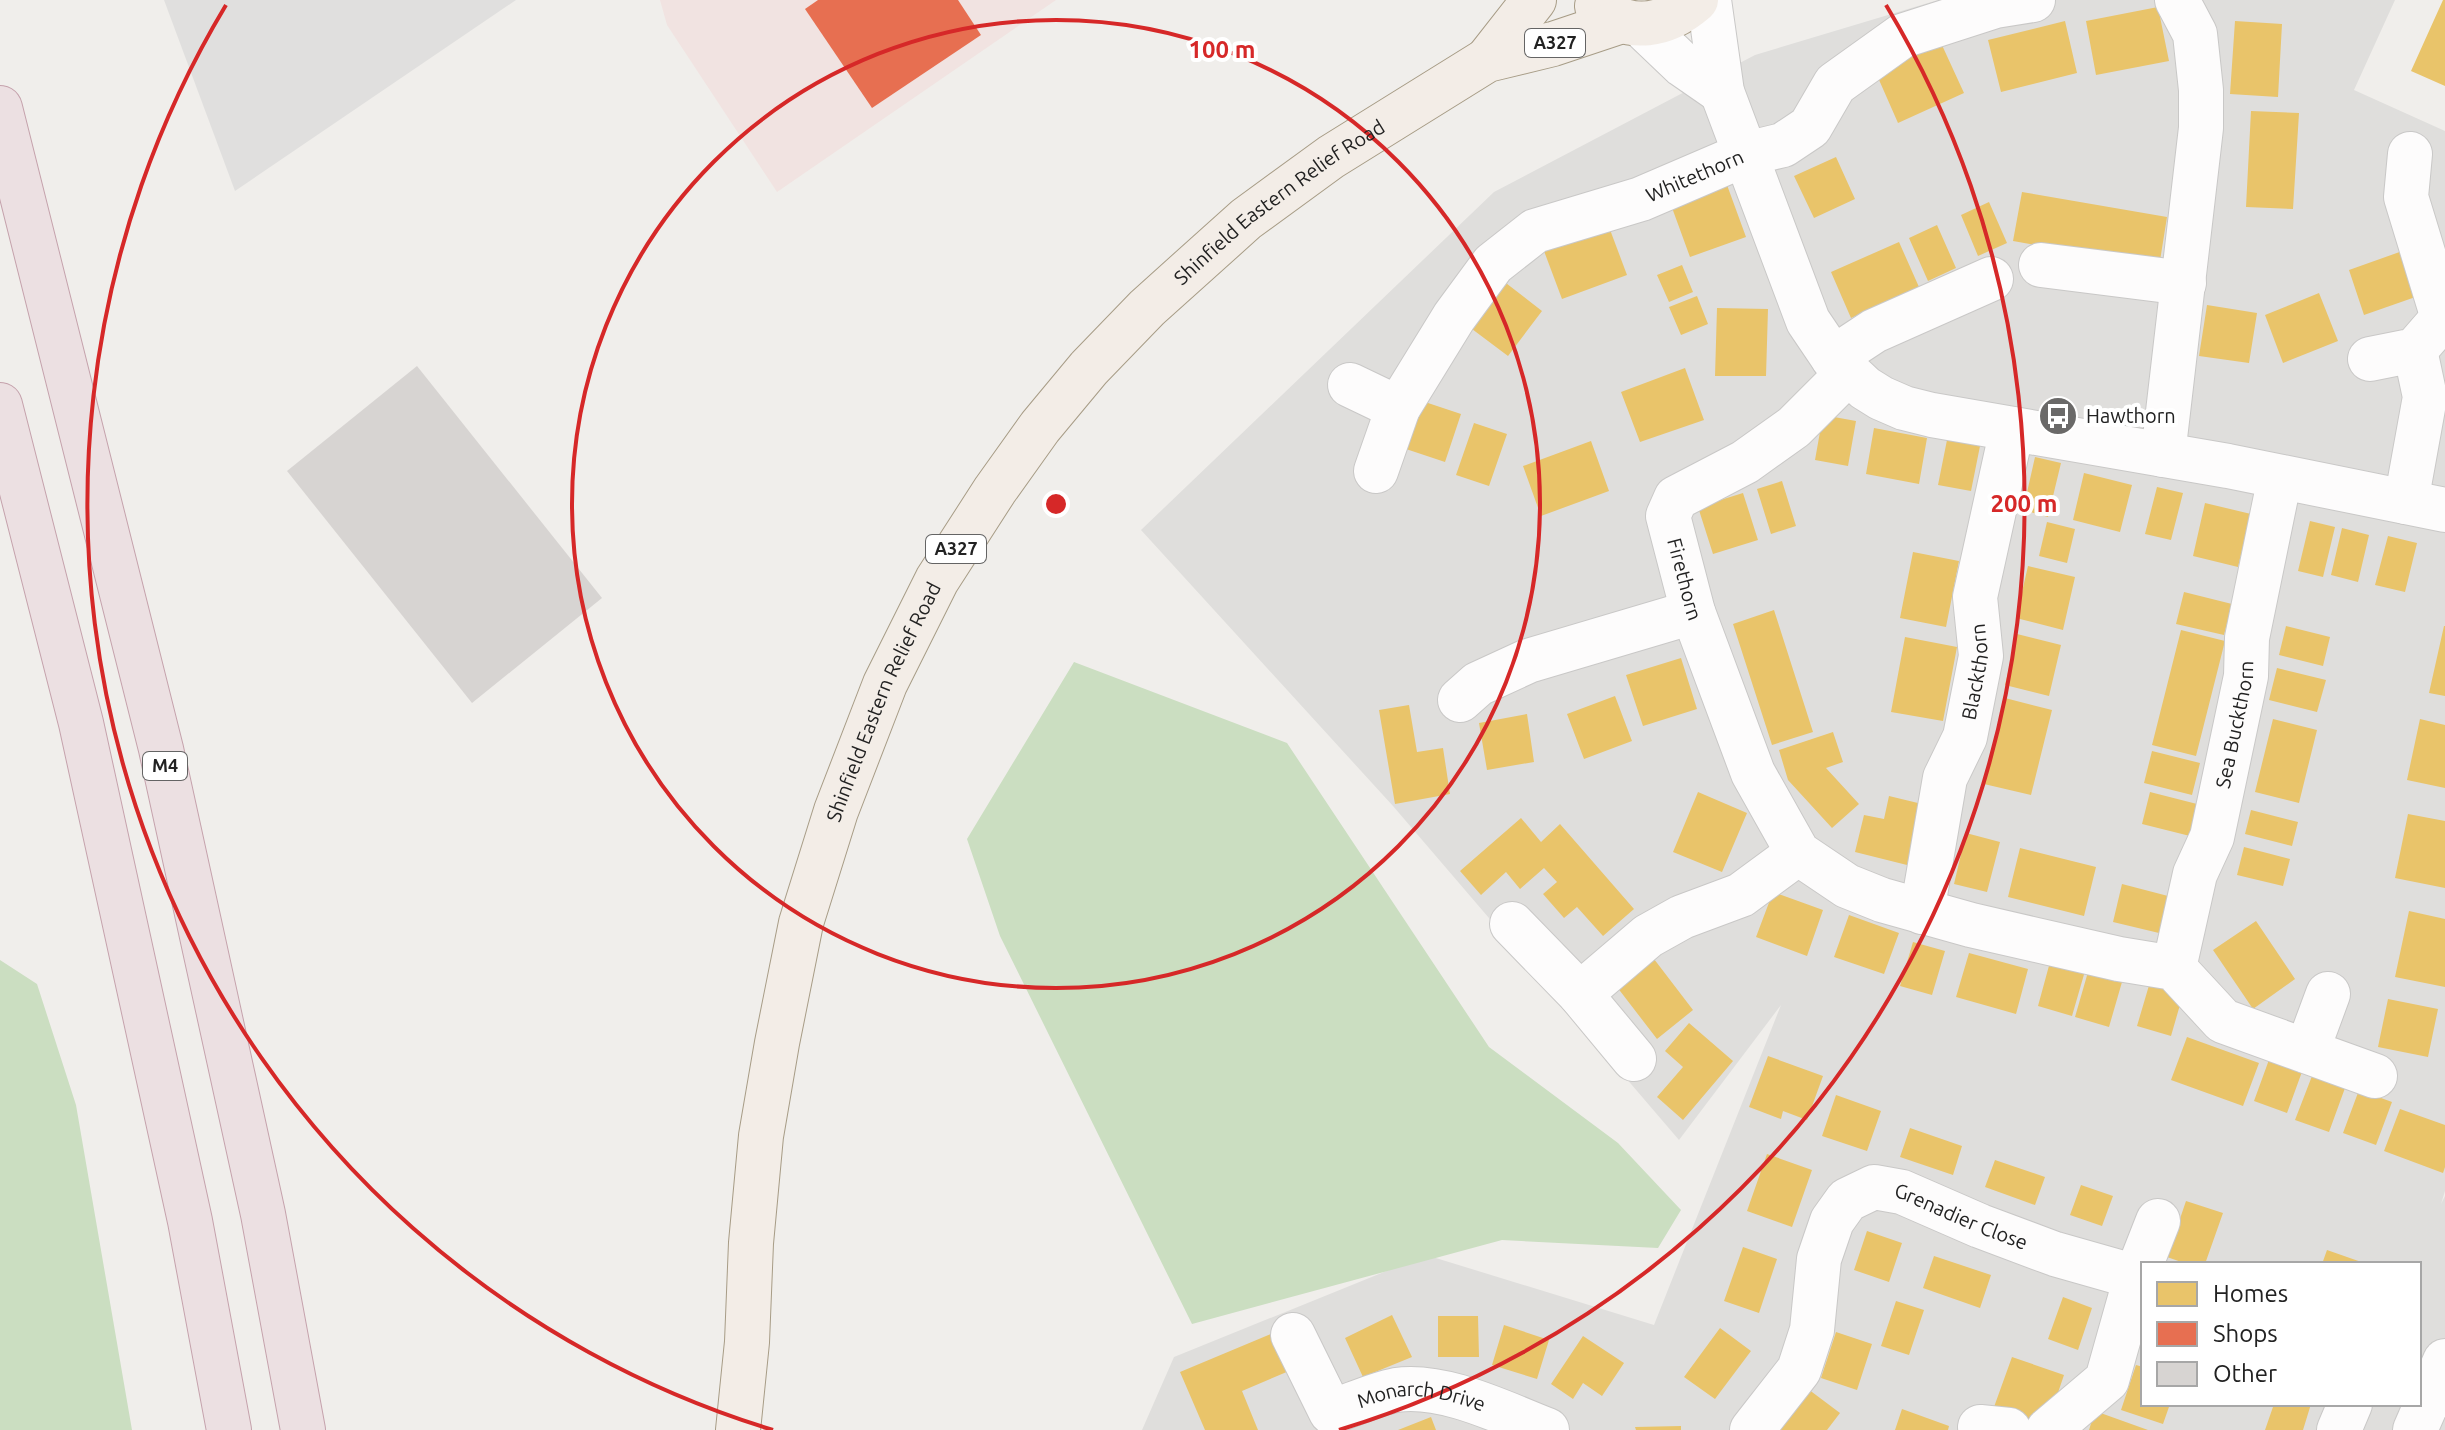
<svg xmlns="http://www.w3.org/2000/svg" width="2445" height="1430" font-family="Ubuntu,sans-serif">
	<rect width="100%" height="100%" fill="#f0eeeb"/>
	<path fill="#dfdedc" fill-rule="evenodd" d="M1938,0h457l-41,90 91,41v1060l-4,13 4,-8v234h-1303l32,-73 252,-102 228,70 127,-320 -102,135 -286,-334 -252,-276 353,-338 261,-137zM2143,1264h276v140h-276z"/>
	<path fill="#f1e3e1" d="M660,0h396l-279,192 -110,-167z"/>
	<path fill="#cbdec1" d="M1074,662l213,81 202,304 129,96 63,67 -23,38 -156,-8 -310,84 -192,-388 -33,-97z
		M0,960l37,24 39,121 56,325h-132z"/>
	<path fill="#e0dfde" d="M164,0h352l-281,191z"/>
	<path fill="#e9c46a" d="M2443,0h2v86l-34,-15z
		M2158,7l11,54 -73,14 -10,-54z
		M2065,21l12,52 -76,19 -13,-52z
		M2235,21l47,3 -4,73 -48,-3z
		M1941,43l23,50 -66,30 -22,-50z
		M2251,111l48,2 -6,96 -47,-2z
		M1836,157l19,42 -41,19 -20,-42z
		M1727,185l19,52 -56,20 -19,-52z
		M2022,192l145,25 -8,50 -146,-26z
		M1989,202l18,41 -29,13 -17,-41z
		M1937,225l19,43 -28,13 -19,-43z
		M1609,227l18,48 -65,24 -18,-48z
		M1899,242l20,45 -68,31 -20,-46z
		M2408,249l16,45 -60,21 -15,-45z
		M1682,265l11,27 -24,10 -12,-27z
		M1502,280l40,31 -34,45 -40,-30z
		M2319,293l19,48 -55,22 -18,-48z
		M1697,296l11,28 -27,11 -12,-28z
		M2207,305l50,8 -8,50 -50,-7z
		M1717,308l51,1 -2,67h-51z
		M1685,368l19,52 -64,22 -19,-50z
		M1422,401l39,13 -16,48 -39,-13z
		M1823,415l33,6 -8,45 -33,-6z
		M1474,423l33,11 -18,52 -33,-11z
		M1874,428l53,10 -8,46 -53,-10z
		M1947,440l33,6 -9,45 -33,-6z
		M1591,441l18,50 -68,25 -18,-50z
		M2035,457l26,6 -13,54 -25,-7z
		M2084,473l48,12 -12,47 -47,-12z
		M1782,481l14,45 -25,8 -14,-45z
		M2157,487l26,6 -12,47 -26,-6z
		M1743,493l15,47 -45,14 -15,-47z
		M2205,503l46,11 -13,53 -45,-11z
		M2310,521l25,6 -12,50 -25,-6z
		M2047,522l28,7 -8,34 -28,-7z
		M2342,528l27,7 -11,47 -27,-7z
		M2388,536l29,7 -12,49 -30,-7z
		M1913,552l46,9 -13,66 -46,-9z
		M2028,566l47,11 -12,53 -47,-12z
		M2184,592l48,12 -8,31 -48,-11z
		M1774,610l39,122 -41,13 -39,-121z
		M2286,626l44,11 -7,29 -44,-11z
		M2444,626h1v70l-16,-3z
		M2181,630l44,11 -29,115 -44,-11z
		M2017,634l44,11 -12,51 -44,-11z
		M1905,637l52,10 -14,74 -52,-9z
		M1681,658l16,51 -54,17 -17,-51z
		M2277,668l49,12 -9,32 -48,-12z
		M1615,696l17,45 -48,18 -17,-45z
		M2005,698l47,12 -21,85 -47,-11z
		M1409,705l8,47 26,-4 7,46 -55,10 -16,-94z
		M1527,714l7,48 -47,8 -8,-47z
		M2273,719l44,11 -18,73 -44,-11z
		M2420,719l25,6v63l-38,-8z
		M1833,732l10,30 -17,6 33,36 -27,24 -44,-48 -9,-30z
		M2152,751l48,12 -8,32 -48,-12z
		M1698,792l49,21 -25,59 -49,-20z
		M2150,792l47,12 -7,32 -48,-12z
		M1889,796l33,8 -15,61 -52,-13 9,-37 20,4z
		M2251,810l47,12 -6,24 -47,-12z
		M2408,814l37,7v67l-50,-10z
		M1521,818l20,24 19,-18 74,85 -31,27 -26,-29 -13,11 -21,-24 14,-12 -13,-14 -24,21 -14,-17 -25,23 -21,-24z
		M1966,833l34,9 -13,50 -33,-8z
		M2244,847l46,12 -7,27 -46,-11z
		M2020,848l76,19 -12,49 -76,-19z
		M2122,884l46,12 -9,37 -46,-11z
		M1773,892l50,18 -16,46 -51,-19z
		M2409,911l36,8v68l-50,-10z
		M1849,915l50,18 -15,41 -50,-17z
		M2256,921l39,58 -42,30 -40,-59z
		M1913,942l32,9 -13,44 -32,-9z
		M1969,953l59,16 -12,45 -60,-17z
		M1654,959l39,51 -36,29 -40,-52z
		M2050,962l35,9 -13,45 -34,-10z
		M2088,972l34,10 -13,45 -34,-10z
		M2150,982l34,9 -13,45 -34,-10z
		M2388,999l50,10 -10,48 -50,-10z
		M1689,1023l44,38 -50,59 -26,-23 26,-30 -18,-16z
		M2187,1037l72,26 -16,43 -72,-26z
		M1768,1056l55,20 -16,44 -24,-9 -2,8 -32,-12z
		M2270,1057l33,12 -16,44 -33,-12z
		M2312,1076l33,12 -16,44 -34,-12z
		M2359,1090l33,12 -16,43 -33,-12z
		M1836,1095l45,16 -14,40 -45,-15z
		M2400,1109l45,16v42l-2,6 -59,-22z
		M1910,1128l52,18 -9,29 -53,-18z
		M1767,1154l45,16 -20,57 -45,-16z
		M1995,1160l50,17 -10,28 -50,-18z
		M2081,1185l32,11 -11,30 -32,-11z
		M2186,1201l37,12 -18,51h-18l-20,-7z
		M1867,1231l35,12 -13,39 -35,-12z
		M1743,1247l34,12 -18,54 -35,-12z
		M2327,1250l40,14h-45z
		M1934,1256l57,19 -11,33 -57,-20z
		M2063,1297l29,11 -14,42 -30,-11z
		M1896,1301l28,9 -15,45 -28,-9z
		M1392,1315l20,42 -49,20 -18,-39z
		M1438,1316h40l1,41h-41z
		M1504,1325l45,15 -12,39 -45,-14z
		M1720,1328l31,23 -36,48 -31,-22z
		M1836,1332l36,12 -15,46 -36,-12z
		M1273,1333l16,38 -47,20 16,39h-53l-25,-58z
		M1583,1336l41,27 -22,33 -19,-13 -10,16 -22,-15z
		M2012,1357l52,18 -17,50 -53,-18z
		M2136,1365l7,2v37h27l-7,20 -42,-14z
		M1808,1389l32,24 -13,17h-50z
		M2274,1404h37l-8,26h-38z
		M1902,1409l47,17 -1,4h-53z
		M2095,1411l53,19h-59z
		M1431,1417l5,13h-38z
		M1681,1426v4h-45l-1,-3z"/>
	<path fill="#e76f51" d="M818,0h140l23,35 -109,73 -67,-99z"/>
	<path fill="#d7d4d2" d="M417,366l185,232 -130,105 -185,-232z"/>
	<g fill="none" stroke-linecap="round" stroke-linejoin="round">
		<defs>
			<g id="minor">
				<path d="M1709,0l13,92 86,229 25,37 32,30 16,10 23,10 28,7 296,51 217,44"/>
				<path d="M1640,24l43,41 39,27"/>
				<path d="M2410,154l-4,43 37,121"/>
				<path d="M2041,265l143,18"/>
				<path d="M1833,358l41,-27 117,-52"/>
				<path d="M2370,359l45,-9 20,-23"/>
				<path id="s1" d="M1847,374l-53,53 -49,35 -69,36 -8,18 25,96 60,161 45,80 49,33 35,14 89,25 148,34 55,9 49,53 152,55"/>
				<path d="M1350,385l48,23"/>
				<path d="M2163,455l38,-327v-38l-6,-56 -18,-34"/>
				<path id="s2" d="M1376,471l22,-63 56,-91 39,-53 42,-33 106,-32 105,-45 37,-9 27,-18 25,-43 67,-48 93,-30 38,-6"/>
				<path d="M2406,502l19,-105 -10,-47"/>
				<path d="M1460,700l18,-16 50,-23 165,-49"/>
				<path id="s3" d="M1922,912l23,-134 20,-41 16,-81 -6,-59 37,-168"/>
				<path d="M1512,924l68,70 54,65"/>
				<path id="s4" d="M2174,968l21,-94 17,-37 34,-161 1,-38 33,-161"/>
				<path d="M1580,994l68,-58 34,-19 59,-22 57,-42"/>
				<path d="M2307,1051l21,-57"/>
				<path d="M2136,1277l22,-56"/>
				<path id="s5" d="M1293,1335l38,77c21,-7 44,-18 65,-22 48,-7 107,23 151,40"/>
				<path d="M1980,1427l29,3"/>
				<path id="s6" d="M1752,1430l47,-60 13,-40 7,-71 13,-38 15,-21 27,-13 28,5 78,34 75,28 81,23 -29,103 -59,50"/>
				<path d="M2339,1430l11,-26"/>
				<path d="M2415,1430l30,-69"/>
			</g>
			<g id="major">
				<path d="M1597,6c33,28 69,20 99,-6"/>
				<path d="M1487,60l47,-60"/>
				<path id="s7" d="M738,1430l9,-88 4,-99 10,-107 16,-93 24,-120 35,-112 49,-127 52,-104 58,-90 45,-63 49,-59 58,-60 99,-89 85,-62 156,-97 66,-16 69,-23"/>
			</g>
			<path id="highway" d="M0,108l161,641 102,465 40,216
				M0,405l81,318 109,498 39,209"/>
		</defs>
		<use href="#minor" stroke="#c9c8c7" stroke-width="46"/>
		<use href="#major" stroke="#a79c86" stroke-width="46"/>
		<use href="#highway" stroke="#c5a2ac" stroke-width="46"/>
		<use href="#minor" stroke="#fdfcfc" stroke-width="44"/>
		<use href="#major" stroke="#f3ede7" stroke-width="44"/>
		<use href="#highway" stroke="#ece0e2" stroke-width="44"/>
	</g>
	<g fill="none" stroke="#d62828" stroke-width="4">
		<circle cx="1056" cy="504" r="484"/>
		<path d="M773 1430A968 968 0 0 1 226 5M1886 5A968 968 0 0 1 1339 1430"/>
	</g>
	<defs>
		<symbol id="bus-disc" viewBox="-11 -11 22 22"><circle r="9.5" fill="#6a6968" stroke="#fff"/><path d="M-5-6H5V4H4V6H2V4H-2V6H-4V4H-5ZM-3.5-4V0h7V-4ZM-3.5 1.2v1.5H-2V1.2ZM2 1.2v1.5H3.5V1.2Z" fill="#fff"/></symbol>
	</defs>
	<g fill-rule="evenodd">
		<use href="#bus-disc" x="2036" y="394" width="44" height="44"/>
	</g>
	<g text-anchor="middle" stroke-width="8" stroke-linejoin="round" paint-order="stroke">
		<g fill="#fff" stroke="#646464" stroke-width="2">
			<rect x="1525" y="29" width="60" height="28" rx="6"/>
			<rect x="926" y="535" width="60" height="28" rx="6"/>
			<rect x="143" y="752" width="44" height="28" rx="6"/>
		</g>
		<g font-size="18" font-weight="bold" fill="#222">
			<text x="1555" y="49">A327</text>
			<text x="956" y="555">A327</text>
			<text x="165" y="772">M4</text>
		</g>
		<g font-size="20" fill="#222" stroke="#fff">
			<text dy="7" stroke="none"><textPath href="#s2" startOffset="462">Whitethorn</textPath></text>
			<text dy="7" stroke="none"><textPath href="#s7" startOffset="1396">Shinfield Eastern Relief Road</textPath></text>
			<text dy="7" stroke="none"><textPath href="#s1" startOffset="298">Firethorn</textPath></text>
			<text dy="7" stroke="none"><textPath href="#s3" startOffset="248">Blackthorn</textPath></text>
			<text dy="7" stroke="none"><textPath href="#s7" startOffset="748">Shinfield Eastern Relief Road</textPath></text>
			<text dy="7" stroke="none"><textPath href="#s4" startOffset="252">Sea Buckthorn</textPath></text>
			<text dy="7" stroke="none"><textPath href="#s6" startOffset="378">Grenadier Close</textPath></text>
			<text dy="7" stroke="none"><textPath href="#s5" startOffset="180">Monarch Drive</textPath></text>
		</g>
		<g font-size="20" fill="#222" stroke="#fff" text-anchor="start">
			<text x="2086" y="423">Hawthorn</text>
		</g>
	</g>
	<circle cx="1056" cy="504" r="12" fill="#d62828" stroke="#fff" stroke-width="4"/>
	<g font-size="24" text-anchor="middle" font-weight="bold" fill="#d62828" stroke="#fff" stroke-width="8" stroke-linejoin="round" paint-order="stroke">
		<text x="1222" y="58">100 m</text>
		<text x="2024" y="512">200 m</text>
	</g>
	<rect x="2141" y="1262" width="280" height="144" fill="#ffffff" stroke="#a7a7a7" stroke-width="2"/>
	<rect x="2157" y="1282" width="40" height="24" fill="#e9c46a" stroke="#a7a7a7" stroke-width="2"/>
	<text x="2213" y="1302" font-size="24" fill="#222222">Homes</text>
	<rect x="2157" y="1322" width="40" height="24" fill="#e76f51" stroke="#a7a7a7" stroke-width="2"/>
	<text x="2213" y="1342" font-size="24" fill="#222222">Shops</text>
	<rect x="2157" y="1362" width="40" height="24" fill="#d7d4d2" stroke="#a7a7a7" stroke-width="2"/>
	<text x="2213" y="1382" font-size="24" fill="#222222">Other</text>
</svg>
